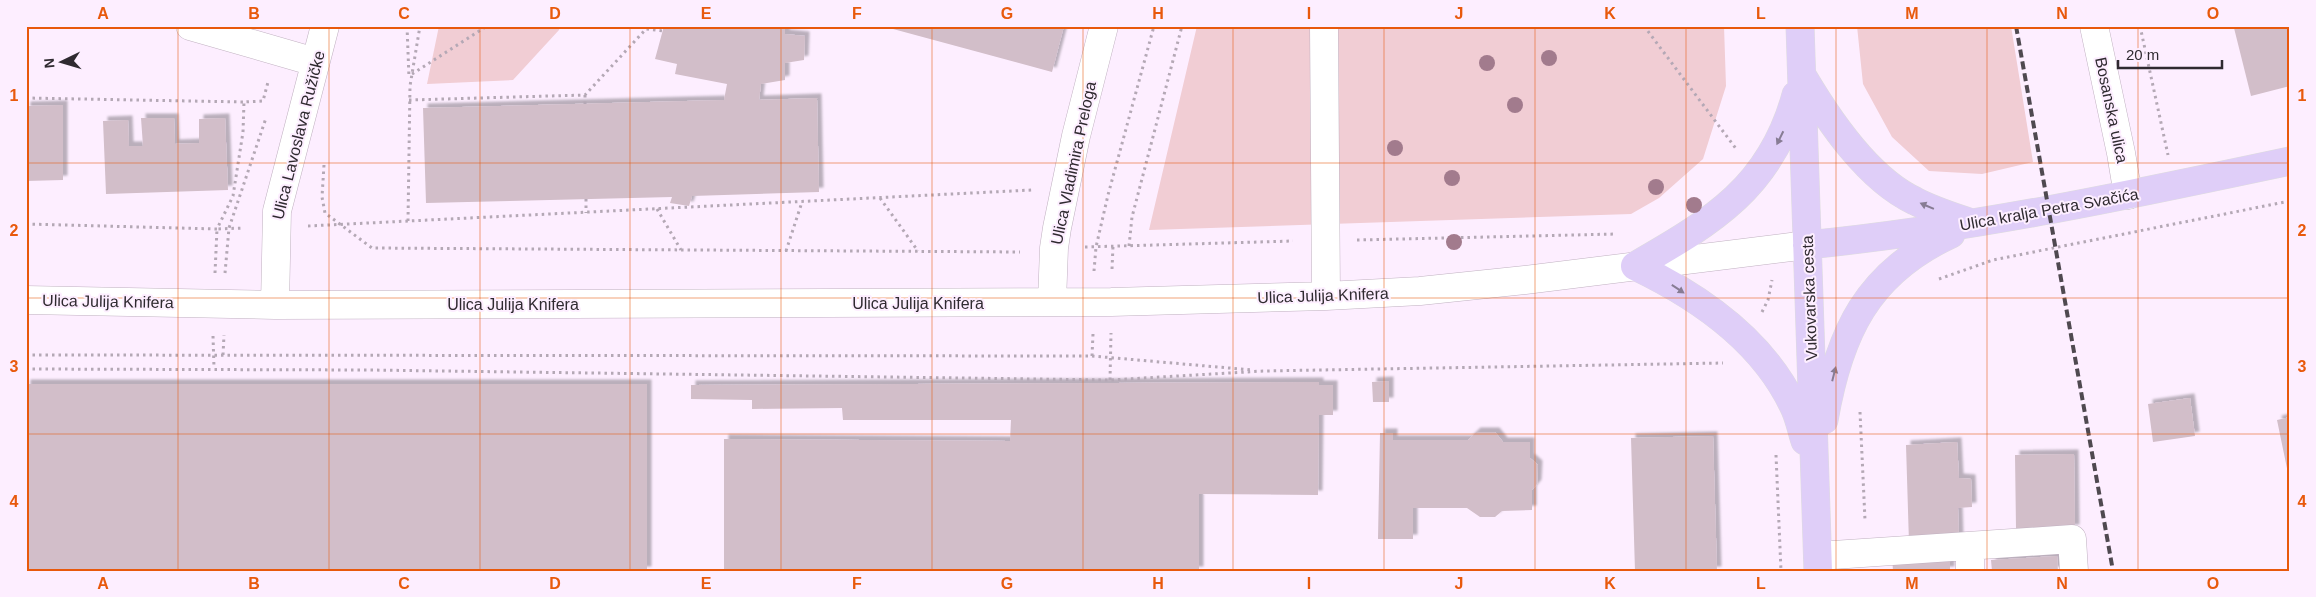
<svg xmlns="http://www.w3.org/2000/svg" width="2316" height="597" font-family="Helvetica,sans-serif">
	<defs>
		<filter id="shadow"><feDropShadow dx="4.5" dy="-4.5" stdDeviation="1" flood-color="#0004"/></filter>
	</defs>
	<rect width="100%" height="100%" fill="#fdeeff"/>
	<path fill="#f1cdd4" d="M439,26h121l-1,4 -46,50 -86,4z
		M1197,26h527l2,60 -23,73 -44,39 -28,16 -482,16z
		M1857,26h154l22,136 -51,12 -53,-3 -37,-34 -29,-53z"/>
	<path fill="#d2bec9" filter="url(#shadow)" d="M664,26h121v8l20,2 -1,24 -19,3v17l-24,4 -2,16 58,-2 2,94 -127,4 -3,10 -19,-3 2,-6 -246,6 -3,-95 301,-8 3,-16 -52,-10 2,-10 -22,-5z
		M882,26h182l-12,46z
		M2240,26h50v60l-39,10 -17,-68z
		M63,105v75l-37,1v-75z
		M141,118h33l1,26 24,-1v-24l26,-1 3,72 -122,4 -3,-73 25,-1 1,26h14z
		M1389,381v21h-16l-1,-20z
		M1319,382v3h14v30h-14l-1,80 -119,-1v77h-475v-132l286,2 1,-21h-168l-1,-12 -90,1v-9l-61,-1v-14z
		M26,384h621v187h-621z
		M2190,398l5,38 -42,6 -5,-38z
		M2290,417v61h-1l-12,-58z
		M1476,432h19l8,10h27v16l8,7 -1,19 -5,6v20l-30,1 -7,6h-15l-13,-9h-54v31h-35l2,-106h13v7h75z
		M1713,436l4,135h-82l-4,-133z
		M1957,442l2,36 12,1 1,28 -14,1 1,33 -50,2 -3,-98z
		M2074,454l1,75h-59l-1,-74z
		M1950,553v18h-57l-1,-15z
		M2057,556l1,15h-66l-1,-11z"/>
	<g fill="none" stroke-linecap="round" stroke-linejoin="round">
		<defs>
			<path id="minor" d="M190,26l125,36
				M1324,26l2,270
				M2094,26l27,127 7,42
				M26,300l249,5 836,-3 215,-6 94,-5 105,-11 282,-35
				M1052,302l2,-54 3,-20 19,-92 28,-110
				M275,305l2,-94 48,-185
				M1970,546v25
				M1818,556l254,-17 2,32"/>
			<path id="major" d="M1800,26l18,545
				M1803,77c26,44 65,102 112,124 17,9 36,15 54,21
				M1807,245c163,-16 323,-50 483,-84
				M1635,266c63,30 127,74 158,139 6,11 8,24 12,36
				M1635,266c78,-45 136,-79 161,-171
				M1824,420c15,-87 43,-147 127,-186"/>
		</defs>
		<use href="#minor" stroke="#c0b1c1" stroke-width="29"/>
		<use href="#major" stroke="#deddde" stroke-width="29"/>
		<path stroke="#b4a8b5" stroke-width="3" stroke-dasharray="2.5 4" stroke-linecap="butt" d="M407,26l2,52
			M1644,26l93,124
			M2140,26l28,129
			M412,74l75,-48
			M585,95v9
			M26,98l218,4
			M409,100l176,-5 61,-66 17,2
			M324,165l-2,32 3,16 47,35 648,4
			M880,198l38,53
			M586,199v14
			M657,209l24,41
			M408,221l2,-135 10,-60
			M26,224l191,5 16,-33 10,-64 1,-30 19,-1 5,-19
			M308,226l724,-36
			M1357,240l259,-6
			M1129,246l3,-29 50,-191
			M1085,247l208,-6
			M786,251l16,-49
			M1112,269l1,-23
			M1094,271l2,-24 12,-52 46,-169
			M215,273l2,-44 27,-1
			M225,273l4,-45 37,-110
			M1939,279l54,-19 297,-59
			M1762,312l6,-12 4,-20
			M213,336l1,32
			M26,355l1066,1 160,14
			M223,355l1,-20
			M1092,356l1,-22
			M26,369l343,1 741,10 153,-9 460,-8
			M1110,380l1,-47
			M1860,412l5,108
			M1776,455l5,116"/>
		<use href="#minor" stroke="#fff" stroke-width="28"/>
		<use href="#major" stroke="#dfcef8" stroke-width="28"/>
		<path stroke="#4f4950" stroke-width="4" stroke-dasharray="8 4" stroke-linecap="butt" d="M2016,26l97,545"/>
	</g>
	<g fill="#a27b8d">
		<circle cx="1549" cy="58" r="8"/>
		<circle cx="1487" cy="63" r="8"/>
		<circle cx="1515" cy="105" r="8"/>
		<circle cx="1395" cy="148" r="8"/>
		<circle cx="1452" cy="178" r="8"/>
		<circle cx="1656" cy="187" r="8"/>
		<circle cx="1694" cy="205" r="8"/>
		<circle cx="1454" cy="242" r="8"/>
	</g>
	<defs><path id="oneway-solid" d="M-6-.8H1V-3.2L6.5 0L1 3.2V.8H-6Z" transform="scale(1.25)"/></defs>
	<g fill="#877c94">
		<use href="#oneway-solid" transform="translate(1780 138) rotate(116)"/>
		<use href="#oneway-solid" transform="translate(1927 206) rotate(-157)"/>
		<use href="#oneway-solid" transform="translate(1678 289) rotate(34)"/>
		<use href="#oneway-solid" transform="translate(1834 374) rotate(-76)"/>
	</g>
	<path fill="none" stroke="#e8590c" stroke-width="1" stroke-opacity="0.55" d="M178,26v545M329,26v545M480,26v545M630,26v545M781,26v545M932,26v545M1083,26v545M1233,26v545M1384,26v545M1535,26v545M1686,26v545M1836,26v545M1987,26v545M2138,26v545M26,163h2264M26,298h2264M26,434h2264"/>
	<g text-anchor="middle" stroke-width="4" stroke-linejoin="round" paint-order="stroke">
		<g font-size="16" fill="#2f2a30" stroke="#fdeeff">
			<text transform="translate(2112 110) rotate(78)" y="6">Bosanska ulica</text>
			<text transform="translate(298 135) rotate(-76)" y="6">Ulica Lavoslava Ružičke</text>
			<text transform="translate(1073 163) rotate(-78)" y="6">Ulica Vladimira Preloga</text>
			<text transform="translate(2049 209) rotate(-10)" y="6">Ulica kralja Petra Svačića</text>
			<text transform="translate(1323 295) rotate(-2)" y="6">Ulica Julija Knifera</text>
			<text transform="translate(1809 298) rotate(-92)" y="6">Vukovarska cesta</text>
			<text transform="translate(108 301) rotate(1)" y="6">Ulica Julija Knifera</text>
			<text x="918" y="309">Ulica Julija Knifera</text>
			<text x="513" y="310">Ulica Julija Knifera</text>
		</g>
	</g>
	<rect width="2316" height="597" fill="none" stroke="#fdeeff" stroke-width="55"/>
	<g transform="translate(62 62) rotate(265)" stroke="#fdeeff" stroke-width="4" paint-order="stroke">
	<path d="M0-4L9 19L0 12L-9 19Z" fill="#2f2a30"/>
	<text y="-8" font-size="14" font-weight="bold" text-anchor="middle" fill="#2f2a30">N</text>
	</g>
	<path d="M2118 60v8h104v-8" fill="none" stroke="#2f2a30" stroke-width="2.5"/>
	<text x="2126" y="60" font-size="15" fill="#2f2a30" stroke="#fdeeff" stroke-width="4" paint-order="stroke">20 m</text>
	<rect x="28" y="28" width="2260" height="542" fill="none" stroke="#e8590c" stroke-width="2"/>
	<g font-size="16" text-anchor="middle" font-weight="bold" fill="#e8590c">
		<text x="103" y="19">A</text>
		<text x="254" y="19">B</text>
		<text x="404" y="19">C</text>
		<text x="555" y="19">D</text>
		<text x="706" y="19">E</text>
		<text x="857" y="19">F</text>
		<text x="1007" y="19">G</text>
		<text x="1158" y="19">H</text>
		<text x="1309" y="19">I</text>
		<text x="1459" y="19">J</text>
		<text x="1610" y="19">K</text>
		<text x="1761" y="19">L</text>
		<text x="1912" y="19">M</text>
		<text x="2062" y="19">N</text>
		<text x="2213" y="19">O</text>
		<text x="14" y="101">1</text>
		<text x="2302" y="101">1</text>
		<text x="14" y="236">2</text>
		<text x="2302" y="236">2</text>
		<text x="14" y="372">3</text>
		<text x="2302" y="372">3</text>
		<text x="14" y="507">4</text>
		<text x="2302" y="507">4</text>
		<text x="103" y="589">A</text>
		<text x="254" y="589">B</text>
		<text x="404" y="589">C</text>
		<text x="555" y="589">D</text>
		<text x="706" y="589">E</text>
		<text x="857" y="589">F</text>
		<text x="1007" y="589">G</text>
		<text x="1158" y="589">H</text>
		<text x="1309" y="589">I</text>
		<text x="1459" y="589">J</text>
		<text x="1610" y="589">K</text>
		<text x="1761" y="589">L</text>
		<text x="1912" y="589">M</text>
		<text x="2062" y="589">N</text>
		<text x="2213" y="589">O</text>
	</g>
</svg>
